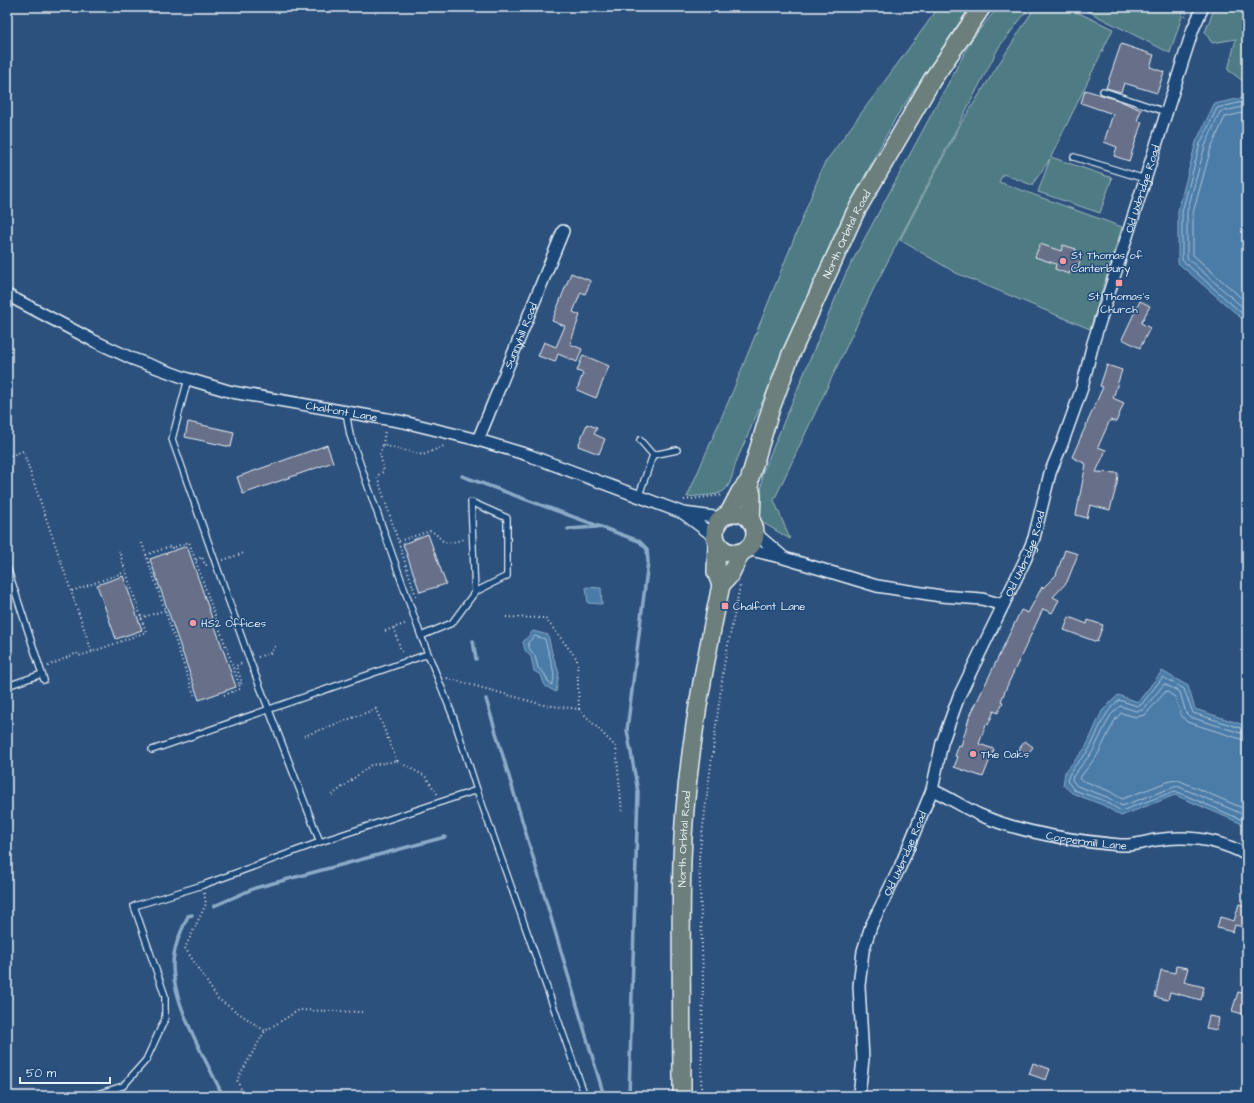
<svg xmlns="http://www.w3.org/2000/svg" width="1254" height="1103" font-family="'Architects Daughter',sans-serif">
	<rect width="100%" height="100%" fill="#2d517d"/>
	<filter id="ink" filterUnits="userSpaceOnUse"><feTurbulence type="fractalNoise" baseFrequency=".025" numOctaves="2"/><feDisplacementMap in="SourceGraphic" scale="8" xChannelSelector="R" yChannelSelector="G"/><feConvolveMatrix kernelMatrix="1 2 1 2 8 2 1 2 1" color-interpolation-filters="sRGB"/></filter>
	<g filter="url(#ink)">
		<path fill="#507c84" stroke="#9cb6be" d="M939,7h31l-74,110 -46,87 -34,75 -80,183c-9,38 -13,31 -49,35l45,-104 92,-229z
			M998,7h32l-31,40 -124,239 -101,214 16,39 -30,-18 2,-47 84,-201 126,-234z
			M1035,7h31l47,22 -62,128 61,21 -12,35 -62,-21 12,-33 -18,26 -29,-11 -4,8 123,45 -32,102 -134,-56 -56,-33 60,-115z
			M1079,7h106l-15,46z
			M1215,7h32v77l-19,-14 8,-31 -24,4 -7,-11z"/>
		<path fill="#4b7ca8" stroke="#8aabc8" d="M1247,97v226l-69,-60v-52l18,-69 18,-38z
			M586,587l15,1 1,16 -14,-1z
			M533,631l15,4 4,18 7,20 -3,19 -11,-6 -4,-11 -7,-4 -3,-14 -6,-7 -2,-8z
			M1162,671l26,15 7,23 52,17v100l-72,-31 -54,21 -18,-11 -31,-12 -9,-8 2,-13 21,-25 16,-36 16,-16 20,7z"/>
		<g fill="none" stroke-linecap="round" stroke-linejoin="round">
			<path stroke="#a9c2d8" stroke-width="1" d="M1247,101l-30,7 -17,36 -18,68v48l65,58
				M1247,106l-27,6 -15,34 -18,66v46l60,53
				M1247,112l-22,5 -14,31 -18,65v42l54,48
				M535,636l10,3c2,13 13,35 7,46l-3,-2 -5,-10 -6,-5 -3,-12 -6,-8 -1,-5z
				M1247,730l-54,-17 -9,-24 -21,-12 -22,28 -4,1 -18,-6c-16,13 -20,30 -29,48 -7,11 -20,19 -23,33l7,9 31,11 16,10 54,-20 72,31
				M1247,735l-57,-18 -4,-4 -6,-21 -16,-8 -21,26 -7,1 -16,-5 -10,10 -17,35 -20,25 -1,4 5,6 30,11 15,9 55,-20 70,30
				M1247,741l-60,-19 -6,-7 -6,-18 -9,-6 -21,24 -9,2 -15,-4 -6,7 -17,34 -19,25 30,12 13,8 48,-18 8,-1 69,30"/>
			<path stroke="#8aabc8" stroke-width="3.5" d="M462,476l177,65 8,8 1,13 -21,168 11,62 -9,304
				M568,529l29,-2
				M473,641l3,18
				M486,699l118,397
				M214,906l41,-18 190,-51
				M192,915l-4,1c-7,15 -15,32 -15,49 0,41 33,94 50,131"/>
		</g>
		<path fill="#676f89" stroke="#e8f1f8" d="M1121,44l33,11 -4,12 14,5 -7,21 -33,-10 -3,9 -15,-4z
			M1085,90l33,10 23,10 -4,11 5,1 -13,39 -15,-5 3,-9 -13,-5 9,-28 -32,-11z
			M1040,244l21,7 2,-6 13,4 -1,6 6,2 -3,12 -6,-2 -3,7 -14,-5 1,-5 -21,-7z
			M571,273l20,8 -6,13 -4,-2 -8,20 7,3 -10,29 12,5 -5,13 -19,-8 -3,8 -17,-6 6,-14 12,5 9,-21 -13,-5z
			M1140,301l10,5 -9,17 9,5 -10,20 -18,-9z
			M583,355l26,11 -13,32 -19,-8 6,-17 -6,-2z
			M1107,365l15,5 -9,28 11,5 -8,19 -6,-2 -12,27 8,3 -10,22 22,1 -1,11 -7,26 -20,-5 -3,13 -11,-3 10,-51 -14,-7 31,-70 -3,-1z
			M188,422l46,10 -3,15 -46,-10z
			M587,424l10,4 -3,6 11,5 -6,15 -21,-8z
			M327,445l6,17 -90,32 -6,-17z
			M428,534l18,50 -26,8 -17,-48z
			M187,546l49,141 -37,13 -49,-141z
			M1065,550l13,4 -11,28 -14,15 6,3 -7,13 -9,-4 -35,75 -7,17 2,1 -5,11 -4,-2 -6,14 -2,-1 -7,20 15,5 -11,28 -29,-10 4,-10 -3,-1 4,-11 2,1 8,-28 52,-108 7,3 14,-26 1,1 13,-13z
			M123,576l19,54 -26,9 -19,-54z
			M1069,617l18,7 1,-4 15,5 -6,17 -33,-12z
			M1025,741l8,6 -6,8 -8,-6z
			M1239,904l8,2v22l-12,-3 -2,7 -16,-4 3,-11 14,4z
			M1176,966l12,2 -4,14 20,5 -3,13 -31,-8 -2,8 -13,-3 6,-27 14,3z
			M1238,992l9,2 -4,20 -11,-3z
			M1209,1016l10,2 -2,12 -11,-2z
			M1033,1063l17,6 -4,11 -17,-6z"/>
		<g fill="none" stroke-linecap="round" stroke-linejoin="round">
			<defs>
				<path id="service" d="M1103,91l63,21
					M1074,157l71,22
					M188,379l-16,60 78,222 70,181
					M346,412l4,23 27,77 44,124 33,83 23,71 108,306
					M640,440l13,15
					M653,455l24,-5
					M639,495l14,-40
					M7,567l37,113
					M421,636l31,-13 23,-31 -4,-90 36,16v58l-32,16
					M7,686l35,-12
					M152,750l276,-96
					M91,1096l32,-10 23,-26 19,-41v-23l-31,-90 69,-21 117,-43 157,-52"/>
				<g id="minor">
					<path id="s1" d="M7,295l85,45 41,19 55,20 44,13 172,30 74,18 50,15 155,58 39,5"/>
					<path id="s2" d="M478,440l85,-209"/>
					<path d="M683,513l32,24"/>
					<path d="M754,528l7,10 21,18"/>
					<path d="M747,549l37,9 93,28 64,10 41,3 21,6"/>
					<path id="s3" d="M932,790c17,7 32,18 48,25 41,18 96,26 140,30 13,1 24,-3 36,-5 32,-5 62,-1 91,15"/>
					<path id="s4" d="M859,1096l4,-37 -4,-73 4,-35 8,-25 29,-59 32,-77 10,-47 17,-47 66,-136 9,-22 16,-65 12,-29 20,-56 11,-45 100,-314 10,-22"/>
				</g>
				<g id="primary">
					<path d="M749,481l3,15 -1,26"/>
					<circle cx="735" cy="533" r="20"/>
					<path id="s5" d="M728,515l12,-23 9,-11 22,-73 20,-54 64,-141 77,-133 50,-73"/>
					<path d="M721,585l9,-10 11,-23"/>
					<path id="s6" d="M682,1096c0,-79 -2,-157 0,-236 3,-93 20,-184 39,-275l-5,-13 1,-29"/>
				</g>
			</defs>
			<use href="#service" stroke="#e8f1f8" stroke-width="8"/>
			<use href="#minor" stroke="#e8f1f8" stroke-width="14"/>
			<use href="#primary" stroke="#e8f1f8" stroke-width="20"/>
			<path stroke="#e8f1f8" stroke-width="2" stroke-dasharray="1 3" stroke-linecap="butt" d="M1185,17l3,-10
				M383,445l2,-15
				M7,457l16,-6 69,201 54,-20 -27,-81
				M684,500l39,-5
				M399,541l31,-10c6,2 8,6 13,10 4,4 17,-1 22,-2
				M142,543l52,152
				M146,555l25,-9 1,2 17,-6 50,142
				M196,560l6,-3 3,8h3
				M223,560l21,-7
				M72,591l53,-19
				M416,596l-39,-120 7,-5 -4,-17 3,-9 40,10 23,-10
				M141,618l24,-8
				M394,628l8,26
				M385,631l22,-8
				M258,657l12,-4 6,-8
				M48,666l29,-13 2,3 13,-4
				M447,678l97,27 35,4 -2,-50 -32,-41 -41,-1
				M224,695l16,-6 -1,-5 3,-1 -6,-17 7,-3
				M579,709l37,38 6,65
				M304,736l72,-27 21,52
				M332,795l39,-30 26,-4 28,15 13,19
				M204,893l2,11 -21,44 33,51 47,32
				M244,1096l-7,-16 28,-49 34,-21 63,2
				M701,1096l2,-117 -4,-122 25,-192 16,-79"/>
			<use href="#service" stroke="#1f4a7a" stroke-width="5.5"/>
			<use href="#minor" stroke="#1f4a7a" stroke-width="11"/>
			<use href="#primary" stroke="#6c7f7c" stroke-width="17"/>
		</g>
	</g>
	<g fill="#ff9aa2" stroke="#1f4a7a" stroke-width="1.5">
		<circle cx="1063" cy="261" r="4"/>
		<rect x="1115" y="279" width="8" height="8" rx="2"/>
		<rect x="721" y="602" width="8" height="8" rx="2"/>
		<circle cx="193" cy="623" r="4"/>
		<circle cx="973" cy="754" r="4"/>
	</g>
	<g text-anchor="middle" stroke-width="3" stroke-linejoin="round" paint-order="stroke">
		<g font-size="11" fill="#e8f1f8" stroke="#1f4a7a">
			<text dy="4" stroke="none"><textPath href="#s4" startOffset="960">Old Uxbridge Road</textPath></text>
			<text dy="4" stroke="none"><textPath href="#s5" startOffset="306">North Orbital Road</textPath></text>
			<text dy="4" stroke="none"><textPath href="#s2" startOffset="113">Sunnyhill Road</textPath></text>
			<text dy="4" stroke="none"><textPath href="#s1" startOffset="357">Chalfont Lane</textPath></text>
			<text dy="4" stroke="none"><textPath href="#s4" startOffset="576">Old Uxbridge Road</textPath></text>
			<text dy="4" stroke="none"><textPath href="#s6" startOffset="257">North Orbital Road</textPath></text>
			<text dy="4" stroke="none"><textPath href="#s3" startOffset="164">Coppermill Lane</textPath></text>
			<text dy="4" stroke="none"><textPath href="#s4" startOffset="252">Old Uxbridge Road</textPath></text>
		</g>
		<g font-size="11" fill="#e8f1f8" stroke="#1f4a7a" text-anchor="start">
			<text x="1071" y="259">St Thomas of<tspan x="1071" dy="13">Canterbury</tspan></text>
			<text x="1119" y="300" text-anchor="middle">St Thomas's<tspan x="1119" dy="13">Church</tspan></text>
			<text x="733" y="610">Chalfont Lane</text>
			<text x="201" y="627">HS2 Offices</text>
			<text x="981" y="758">The Oaks</text>
		</g>
	</g>
	<rect width="1254" height="1103" fill="none" stroke="#1f4a7a" stroke-width="24"/>
	<rect x="12" y="12" width="1230" height="1079" fill="none" stroke="#e8f1f8" stroke-width="1.5" filter="url(#ink)"/>
	<path d="M20 1077v6h90v-6" fill="none" stroke="#e8f1f8" stroke-width="2"/>
	<text x="26" y="1077" font-size="12" fill="#e8f1f8" stroke="#1f4a7a" stroke-width="3" paint-order="stroke">50 m</text>
</svg>
